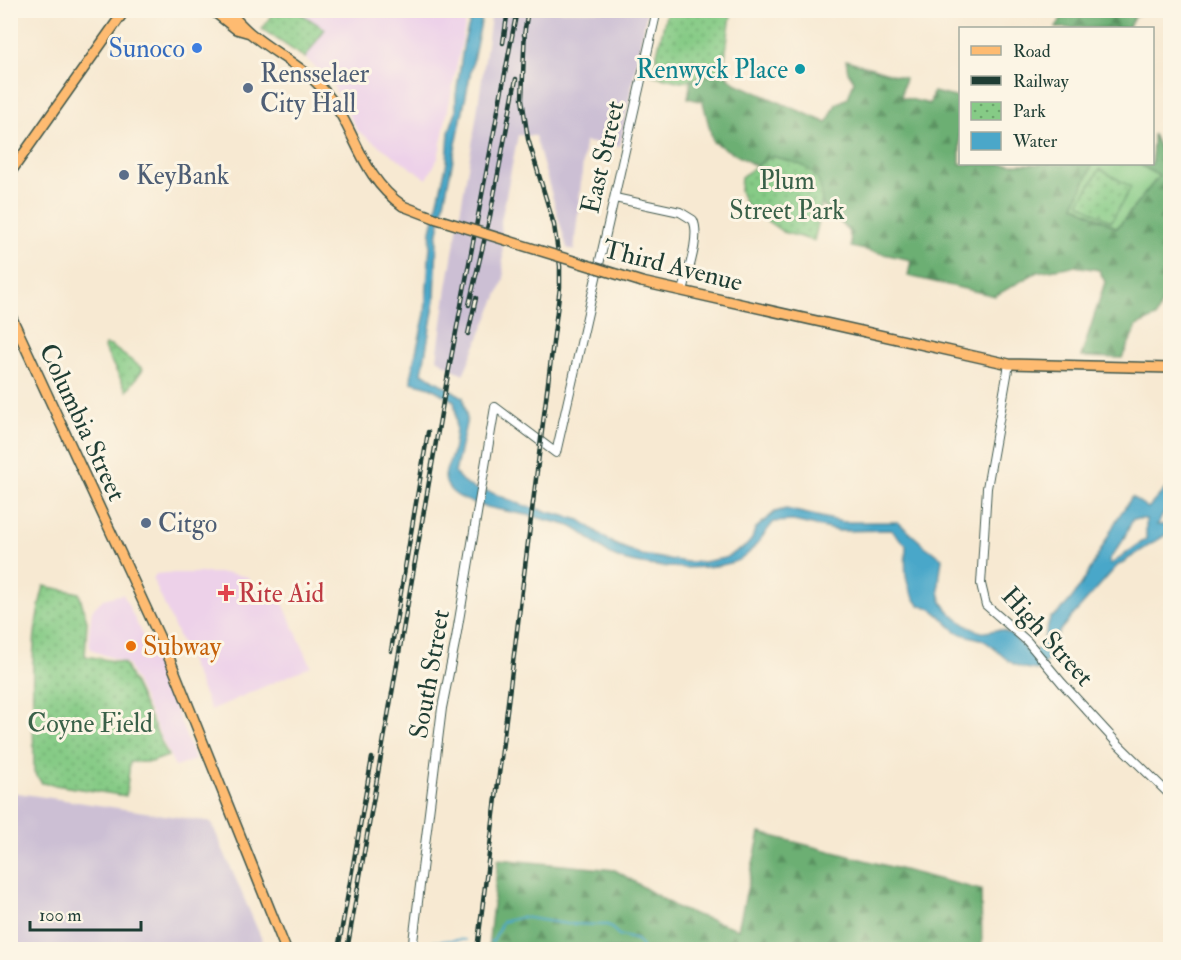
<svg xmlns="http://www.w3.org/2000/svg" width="1181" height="960" font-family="'IM FELL Double Pica',serif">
	<defs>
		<pattern id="forest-firs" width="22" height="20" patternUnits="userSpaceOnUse" patternTransform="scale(1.5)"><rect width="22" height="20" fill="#6caf73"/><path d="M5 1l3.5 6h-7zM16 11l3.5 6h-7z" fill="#58905f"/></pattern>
		<pattern id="park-dots" width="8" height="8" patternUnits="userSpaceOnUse" patternTransform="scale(1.5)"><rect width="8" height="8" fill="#86cb86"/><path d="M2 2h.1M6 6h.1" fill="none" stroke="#6da66e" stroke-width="1.8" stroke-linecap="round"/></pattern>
	</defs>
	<rect width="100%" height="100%" fill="#fcf5e5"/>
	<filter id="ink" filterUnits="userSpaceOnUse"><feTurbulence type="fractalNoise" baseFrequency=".0167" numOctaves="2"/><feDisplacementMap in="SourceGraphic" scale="12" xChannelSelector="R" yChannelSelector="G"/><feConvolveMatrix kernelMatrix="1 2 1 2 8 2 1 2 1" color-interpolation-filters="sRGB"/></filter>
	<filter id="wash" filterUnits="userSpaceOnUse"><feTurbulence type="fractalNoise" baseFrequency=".008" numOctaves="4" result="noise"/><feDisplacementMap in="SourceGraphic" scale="24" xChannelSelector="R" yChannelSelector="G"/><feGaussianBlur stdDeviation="1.35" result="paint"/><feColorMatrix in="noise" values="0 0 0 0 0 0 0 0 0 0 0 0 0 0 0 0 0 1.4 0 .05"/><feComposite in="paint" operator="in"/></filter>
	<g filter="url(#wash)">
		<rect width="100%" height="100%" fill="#f7e9d2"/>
		<path fill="#edd1e9" d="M297,11h171l-30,147 -11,21 -69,-48 -28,-51 -25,-22 19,-30z
			M165,573h63l20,4 12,21 17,-8 34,76 -100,44 -58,-131 3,-5z
			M123,594l45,96 27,70 -20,7 -48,-104 -31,-11 -6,-4 -1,-14 3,-24 11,-11z"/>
		<path fill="#ccbfd4" d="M492,11h155l-27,135 -35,-4 -11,109 -7,-3 -32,-112 -17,-1 -17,86 3,59 -41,95 -26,-16 10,-72 27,-154z
			M11,792l200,30 55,127h-255z"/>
		<path fill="#86cb86" stroke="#52845d" stroke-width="1.5" d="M1093,164h46l20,12 -42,52 -43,-23z"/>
		<path fill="url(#forest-firs)" stroke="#467654" stroke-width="1.5" d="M1065,11v-1l80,1 -10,5 -7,12h-72z
			M846,60l59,18 -4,19 29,7 3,-12 27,6v66h133l-19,41 43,23 42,-52 -20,-12h13l1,-30 17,38v29l-5,4 5,11v82l-7,2 -7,17 -19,9 -15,32 -41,-1 24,-75 -6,-12 -25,-4 -37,6 -42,24 -87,-20 3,-16 -60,-13c2,-23 -18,-26 -28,-42 -3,-6 -3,-17 -5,-24l-46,-25 -16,10 -43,-24 -10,-40 -15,-4 3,-18 32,-8 12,11 92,40 9,-19 12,-6 6,-17 -6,-9z
			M760,833l221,57 1,59h-494l10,-90 117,11 64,39 59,20z"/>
		<path fill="url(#park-dots)" stroke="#52845d" stroke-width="1.5" d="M274,11h23l28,18 -20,29 -43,-29z
			M667,11h44l20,4 -8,57 -42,10 -29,-7z
			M772,156c10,4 28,6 36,13 23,16 11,50 6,72l-31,-9 -30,-21 -8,-8 -5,-12 1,-14z
			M1100,169l31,18 -20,35 -32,-19z
			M105,345l6,1 32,23 -16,22 -23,-43z
			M44,586l35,7 8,28 -2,35 39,7 44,93 -17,6h-21l-4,34 -84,-13 -8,-11c0,-61 -7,-128 10,-186z"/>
		<path fill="#4aa7c9" stroke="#34727e" stroke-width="1.5" fill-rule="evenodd" d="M473,11h10l-1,6 -45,220 -2,63 -13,73 41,24 4,22 -12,54 10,11 11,5 14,3 32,13 58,15 34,24 28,11 45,7h16l22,-4 21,-12 6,-7 3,-10 20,-17 11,-3 57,13h55l28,25 16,11c-1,12 -5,26 -2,38 3,15 28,33 42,36 6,1 12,-3 19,-2 11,2 21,16 29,24l12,-9 8,-27c27,-14 51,-70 66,-97 5,-9 11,-16 16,-24l16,11 22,-24v13l-4,5v8l-9,15 13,-1v8l-53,34 -56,63 -8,13v13l-15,15c-30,-2 -31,-13 -52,-28 -8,-6 -21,-4 -30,-11 -13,-10 -20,-24 -37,-26 -16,-20 -14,-36 -13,-60l-15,-15 -52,1 -46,-10 -19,1c-10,11 -18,26 -30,35 -23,17 -108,12 -133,-2 -14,-8 -25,-22 -41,-29 -9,-3 -21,-5 -31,-8 -21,-7 -81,-10 -92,-33 -6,-11 4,-23 6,-34 3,-16 5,-34 1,-50l-24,-14 -19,-5 1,-13 13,-55 6,-83 16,-69 2,-30 7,-21v-16l8,-53zM1133,519h13v20l-35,25 -2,-4 13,-18z"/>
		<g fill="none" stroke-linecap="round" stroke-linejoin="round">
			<path stroke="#4aa7c9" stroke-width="2" d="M490,941l3,1 9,-20 20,-5 45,7 41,1 11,10 18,5 7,10
				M425,942c14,0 27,-3 41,-2"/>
		</g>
	</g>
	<g filter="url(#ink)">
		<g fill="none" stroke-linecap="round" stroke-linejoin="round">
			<defs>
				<path id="tertiary" d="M615,198l65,14 13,8c8,16 -6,54 -10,71
					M1009,364l-22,124 -6,96 5,21 41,36 35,42 55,60 53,52
					M412,950l30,-242 14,-70 39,-231 61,46 101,-443"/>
				<path id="primary" d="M212,10l24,19 14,4
					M227,10c8,8 15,16 23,23 25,21 55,34 76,60 31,37 33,82 77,113
					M10,173l115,-163
					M642,282l367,82 161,4
					M10,314l160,346 116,290"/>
			</defs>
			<use href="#tertiary" stroke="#3f574c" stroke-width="10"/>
			<use href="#primary" stroke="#3f574c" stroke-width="12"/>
			<use href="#tertiary" stroke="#fff" stroke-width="8"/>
			<use href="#primary" stroke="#febb71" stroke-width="9"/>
			<defs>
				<path id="rail" d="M524,35l4,-25
					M503,43l5,-33
					M469,305l21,-89 26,-137
					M468,334l8,-36
					M391,651l37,-219
					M338,950l34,-192
					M347,950l99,-565 71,-375
					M477,950l83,-663v-21l-6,-41 -26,-86 -6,-40 3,-72"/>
			</defs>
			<use href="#rail" stroke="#1f3d34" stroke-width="4.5"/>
			<use href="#rail" stroke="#fcf5e5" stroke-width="2" stroke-dasharray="7" stroke-linecap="butt"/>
			<defs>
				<path id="primary-bridge" d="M403,206l34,13 205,63"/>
			</defs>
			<use href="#primary-bridge" stroke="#3f574c" stroke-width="12" stroke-linecap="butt"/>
			<use href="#primary-bridge" stroke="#febb71" stroke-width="9"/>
		</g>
	</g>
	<circle fill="#3f7fe0" stroke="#fcf5e5" stroke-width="2" cx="197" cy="48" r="6"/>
	<circle fill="#0f9aa8" stroke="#fcf5e5" stroke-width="2" cx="800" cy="69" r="6"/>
	<g fill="#5c6f8a" stroke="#fcf5e5" stroke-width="2">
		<circle cx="248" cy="88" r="6"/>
		<circle cx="124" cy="175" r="6"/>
		<circle cx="146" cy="523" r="6"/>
	</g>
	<path fill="#e0444e" stroke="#fcf5e5" stroke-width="2" d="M223 584h6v6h6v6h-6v6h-6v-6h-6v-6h6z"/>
	<circle fill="#e8710a" stroke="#fcf5e5" stroke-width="2" cx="131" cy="646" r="6"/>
	<g text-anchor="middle" stroke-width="6" stroke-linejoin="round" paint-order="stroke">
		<g font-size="26" fill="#366cbe" stroke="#fcf5e5" text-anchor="end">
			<text x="185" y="57">Sunoco</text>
		</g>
		<g font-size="26" fill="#0d838f" stroke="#fcf5e5" text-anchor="end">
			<text x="788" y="78">Renwyck Place</text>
		</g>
		<g font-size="26" fill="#4e5e75" stroke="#fcf5e5" text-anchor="start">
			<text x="260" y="82">Rensselaer<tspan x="260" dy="30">City Hall</tspan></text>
			<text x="136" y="184">KeyBank</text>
			<text x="158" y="532">Citgo</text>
		</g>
		<g font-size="26" fill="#1f3d34" stroke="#fcf5e5">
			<text transform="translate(602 157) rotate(-77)" y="9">East Street</text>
			<text transform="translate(673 265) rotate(14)" y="9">Third Avenue</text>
			<text transform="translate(83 422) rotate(65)" y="9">Columbia Street</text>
			<text transform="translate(1048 636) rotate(48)" y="9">High Street</text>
			<text transform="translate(429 674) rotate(-80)" y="9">South Street</text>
		</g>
		<g font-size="26" fill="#396048" stroke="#fcf5e5">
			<text x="787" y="189">Plum<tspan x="787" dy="30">Street Park</tspan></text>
			<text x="90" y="732">Coyne Field</text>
		</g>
		<g font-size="26" fill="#be3a42" stroke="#fcf5e5" text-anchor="start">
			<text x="238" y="602">Rite Aid</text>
		</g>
		<g font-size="26" fill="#c56008" stroke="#fcf5e5" text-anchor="start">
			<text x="143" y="655">Subway</text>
		</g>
	</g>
	<rect width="1181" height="960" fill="none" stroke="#fcf5e5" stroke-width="36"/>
	<rect x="959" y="27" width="195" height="138" fill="#fcf5e5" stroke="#a4ab9e" stroke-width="1.5"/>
	<rect x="971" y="46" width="30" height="9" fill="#febb71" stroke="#a4ab9e" stroke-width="1.5"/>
	<text x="1013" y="57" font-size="18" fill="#1f3d34">Road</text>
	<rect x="971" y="76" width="30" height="9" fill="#1f3d34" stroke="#a4ab9e" stroke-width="1.5"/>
	<text x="1013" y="87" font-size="18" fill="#1f3d34">Railway</text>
	<rect x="971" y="102" width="30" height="18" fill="url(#park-dots)" stroke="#a4ab9e" stroke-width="1.5"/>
	<text x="1013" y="117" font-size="18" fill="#1f3d34">Park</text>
	<rect x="971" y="132" width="30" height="18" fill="#4aa7c9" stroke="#a4ab9e" stroke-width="1.5"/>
	<text x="1013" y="147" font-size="18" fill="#1f3d34">Water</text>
	<path d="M30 921v9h111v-9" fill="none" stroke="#1f3d34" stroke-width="3"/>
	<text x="39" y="921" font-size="18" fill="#1f3d34" stroke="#fcf5e5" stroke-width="4.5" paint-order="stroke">100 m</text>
</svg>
